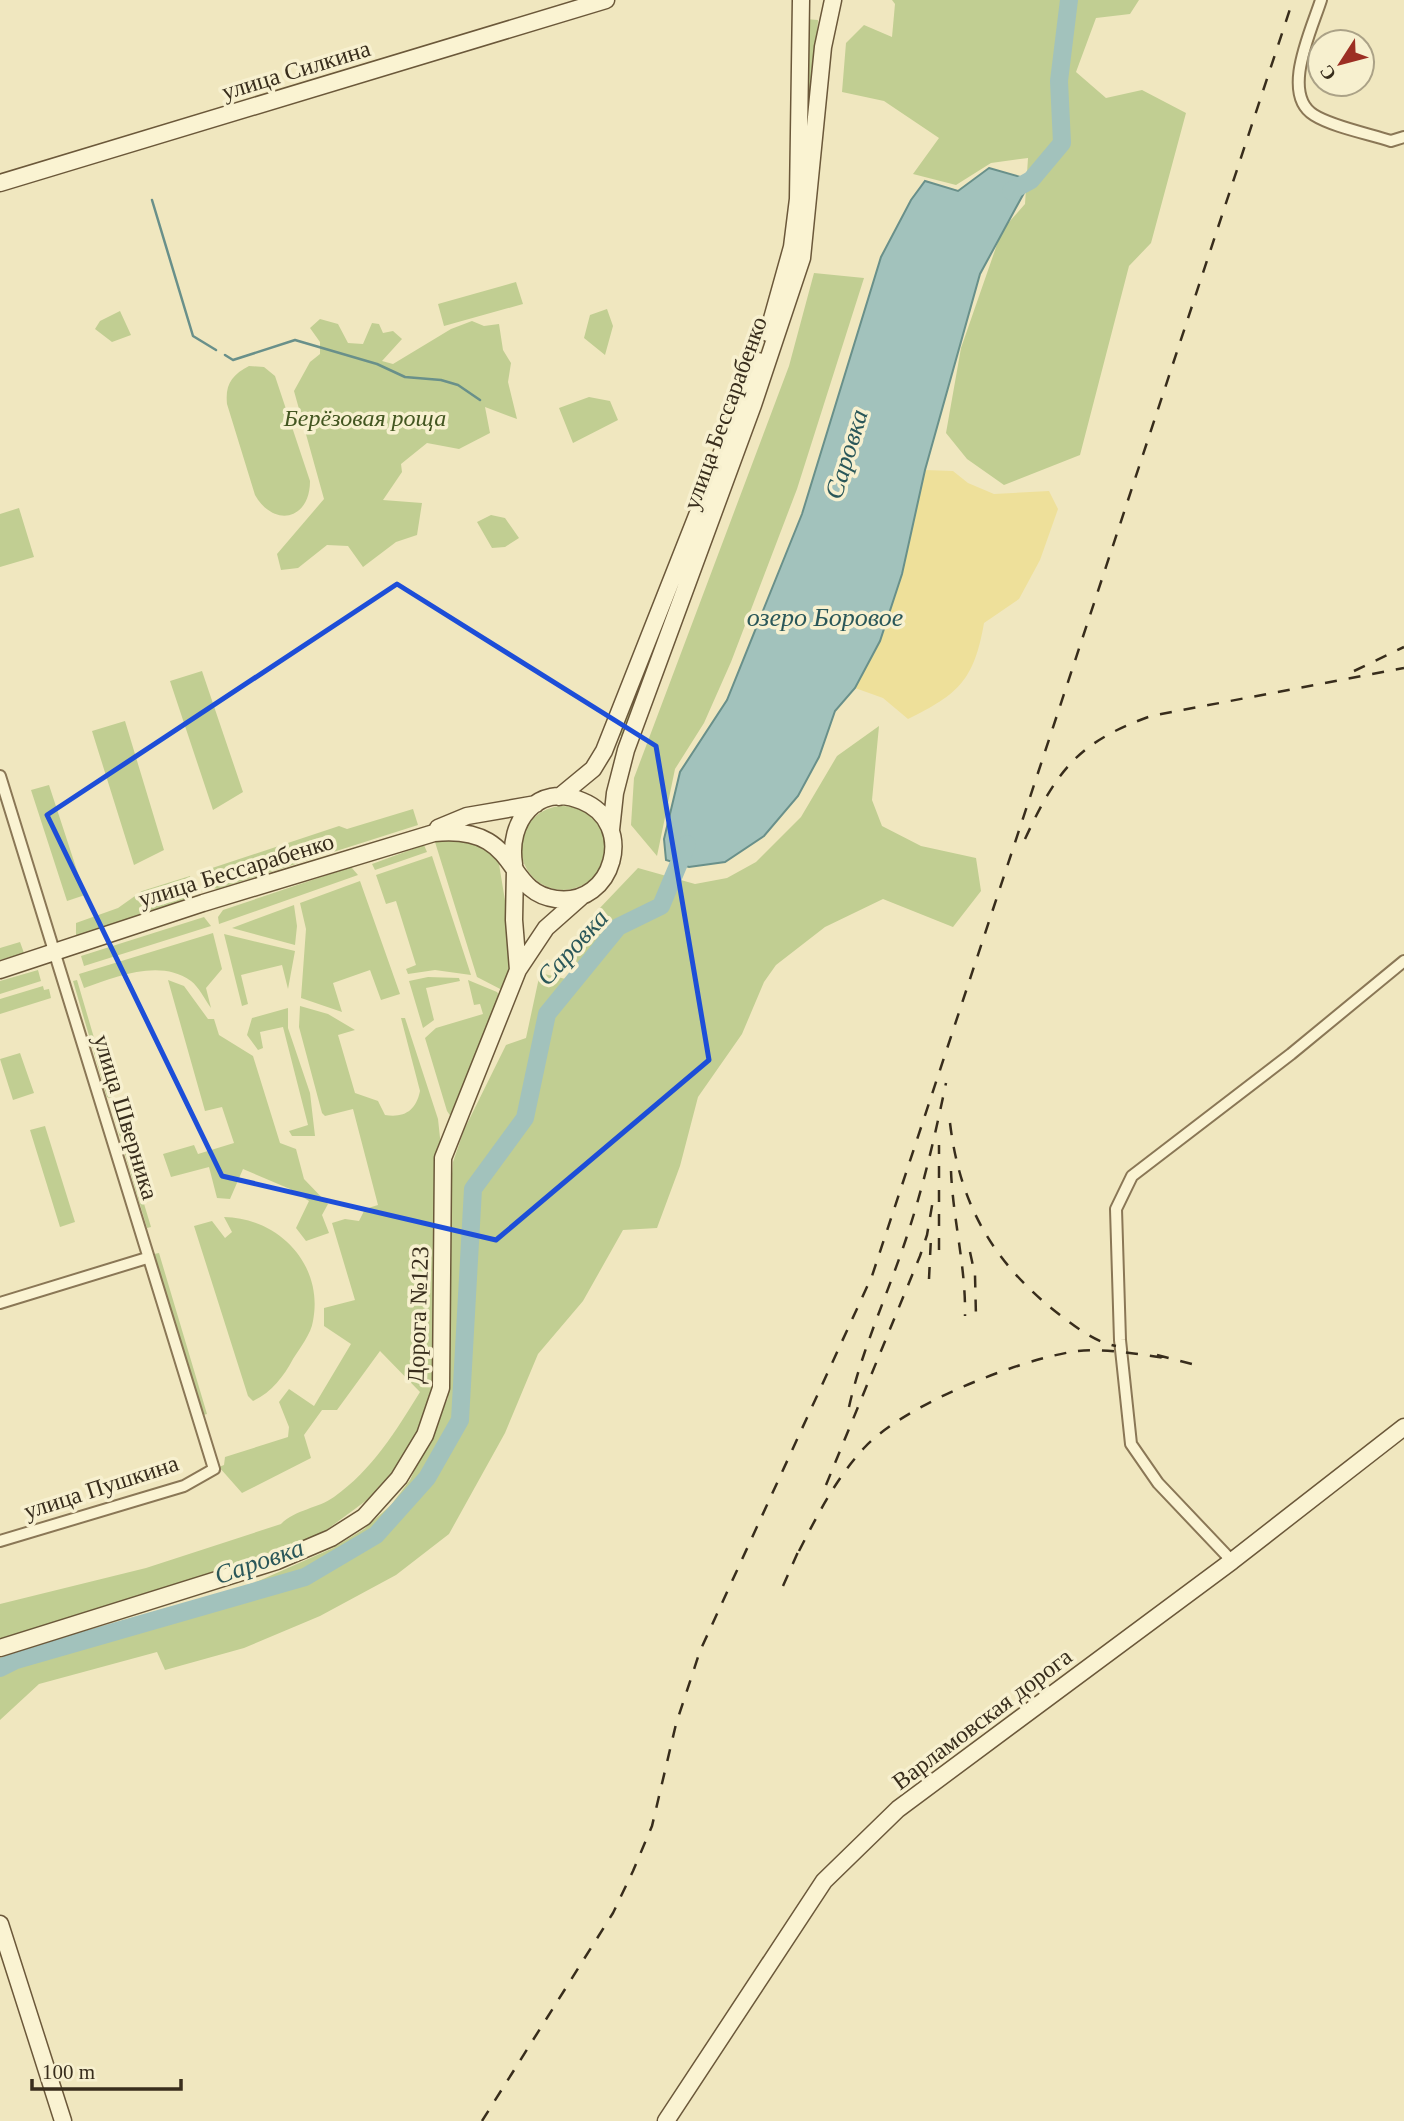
<svg xmlns="http://www.w3.org/2000/svg" width="1404" height="2121" font-family="'Times New Roman',serif">
	<rect width="100%" height="100%" fill="#f0e7bf"/>
	<path fill="#c1ce92" d="M892,0h247l-9,14 -34,4 -20,54 30,26 36,-8 44,23 -35,130 -22,23 -49,189 -76,30 -37,-26 -21,-26 15,-85 41,-118 23,-26 3,-46 -37,5 -35,22 -43,-11 26,-36 -55,-37 -42,-9 4,-49 18,-18 28,12 3,-33z
		M805,19l13,1 -11,176z
		M814,273l50,5 -67,211 -66,173 -27,61 -29,46 -18,87 -26,-31 3,-47 155,-412z
		M516,282l7,22 -79,22 -6,-22z
		M607,309l6,17 -8,29 -21,-17 6,-23z
		M120,311l11,24 -19,7 -17,-13 5,-8z
		M320,319l18,5 10,19 15,1 9,-21 7,1 4,9 10,-2 9,8 -20,22 11,3 58,-35 21,-8 12,5 15,-2 4,26 8,13 -3,19 9,37 -32,-12 5,26 -31,16 -32,-6 -26,21 1,8 -19,28 39,3 -5,32 -21,7 -33,25 -15,-21 -21,-1 -29,23 -17,2 -4,-16 47,-55 -30,-108 16,-29 10,-8v-12l-10,-14z
		M249,366l15,1 11,9 35,105c0,39 -36,47 -55,14l-28,-91c-2,-20 5,-29 22,-38z
		M589,397l21,4 8,19 -45,23 -14,-35z
		M741,406l6,2 -123,329 -5,-2z
		M19,508l15,49 -34,10v-53z
		M491,515l14,3 14,20 -14,9 -13,1 -15,-26z
		M202,671l41,121 -30,18 -43,-129z
		M125,721l39,129 -30,15 -42,-134z
		M879,726l-7,74 10,26 39,20 55,12 5,33 -28,36 -70,-28 -58,28 -49,38 -12,17 -22,52 -44,63 -18,69 -23,62 -34,2 -40,71 -45,53 -33,79 -56,101 -53,41 -76,41 -76,32 -79,22 -8,-18 -118,32 -39,36v-58l72,-27 171,-47 90,-40 31,-19 27,-24 19,-25 38,-82v-177l5,-59 11,-32 42,-85 20,-7 14,-65 30,7 7,-48 61,-64 57,16 32,-6 29,-16 45,-45 36,-61z
		M49,785l36,110 -18,6 -36,-111z
		M521 848a42 42 0 1 1 84 0a42 42 0 1 1-84 0Z
		M413,809l5,16 -201,64 -13,-4 -4,-13 139,-46 8,3z
		M452,837l36,11 11,16 12,73 2,40 -7,15 -29,-15 -42,-135z
		M424,845l3,7 -52,18 -3,-6z
		M432,856l39,119 -36,-5 -27,4 -2,-5 10,-4 -20,-64 -10,3 -10,-29z
		M351,867l7,8 -139,49 -1,-7 5,-7z
		M190,876l3,17 -10,8 -107,36v-14l42,-15 24,-17z
		M360,881l40,113 -19,6 -11,-30 -37,13 9,29 -41,-14 5,-69 -6,-26z
		M294,905l3,21 -2,19 -63,-17z
		M204,917l7,9 -127,40 -3,-10z
		M213,933l9,36 -16,19 5,20c-6,-8 -12,-21 -20,-27 -31,-23 -76,-4 -107,7l-5,-14z
		M224,934l71,17 -7,38 -6,-24 -41,10 7,29 -6,2z
		M20,942l4,11 -24,7v-12z
		M38,970l3,11 -41,13v-13z
		M428,977l31,1 1,3 -34,7 8,32 -11,8 -14,-47z
		M77,980l35,119 -5,-2 -34,-116z
		M168,980l16,6 24,33h6l5,16 34,21 27,87 16,6 8,30 24,25 -6,11 7,18 -23,8 -10,-13 13,-27 -19,-12 -47,-20 -13,30 -13,-1 -8,-31 -38,10 -8,-23 31,-9 4,9 36,-11 -12,-36 -17,4z
		M468,980l29,12 7,11 -50,118 -7,-10 -22,-73 11,-10 47,-14 -3,-10 -6,1z
		M43,986l1,4 5,-1 2,9 -51,16v-15z
		M300,1006l28,8 27,16 -17,5 17,58 23,8 7,14c19,3 31,-4 35,-24l-19,-73h4l33,101 3,28 -5,239 -14,38 -30,50 -25,26 -42,31 -54,25 -271,83v-35l146,-36 135,-44c15,-15 36,-15 53,-27 38,-27 62,-66 86,-105l-40,-41 -43,59h-15l-18,25 7,23 -69,35 -23,-26 5,-2 1,-8 63,-20 1,-10 -10,-25 10,-13 25,17 37,-62 -27,-18v-18l31,-8 -23,-77 13,-4 14,2 6,-12 13,-4 -25,-96 -28,7 -3,-3 -23,-86z
		M288,1008v20l22,65 5,43h-23l-3,-5 19,-6 -25,-98 -23,5 3,16 -5,2 -11,-15 5,-17z
		M20,1053l14,40 -21,7 -13,-41z
		M117,1114l34,113 -4,1 -33,-111z
		M45,1126l30,96 -15,5 -30,-97z
		M224,1217c54,1 100,47 89,104 -2,13 -13,27 -20,38 -9,17 -22,34 -40,42l-5,-5 -54,-170 18,-5 13,17 7,-6z
		M159,1253l48,161 -4,1 -49,-161z"/>
	<path fill="#eee09a" d="M925,470l28,1 15,12 26,11 55,-3 9,18 -18,51 -21,39 -35,24c-10,57 -25,71 -76,96l-25,-21 -28,-10 25,-47 22,-67z"/>
	<path fill="#a2c2bc" stroke="#69908a" stroke-width="2" d="M989,168l42,12 -51,94 -55,196 -23,104 -22,67 -25,47 -20,23 -16,46 -21,39 -34,40 -39,26 -36,5 -23,-7 -2,-21 16,-67 47,-72 75,-186 79,-257 30,-57 14,-19 33,10z"/>
	<g fill="none" stroke-linecap="round" stroke-linejoin="round">
		<path stroke="#69908a" stroke-width="2.5" d="M152,200l41,136 23,14
			M225,355l8,5 62,-20 82,24 28,13 36,3 17,5 22,15"/>
		<path stroke="#a2c2bc" stroke-width="18" d="M1011,191l20,-11 31,-37 -3,-62 10,-81
			M0,1668l16,-8 289,-83 71,-42 51,-57 33,-58 13,-231 52,-71 22,-104 71,-87 43,-21 26,-62"/>
		<defs>
			<path id="street" d="M1321,0c-9,29 -41,94 -7,115 19,12 56,19 77,26l13,-4
				M0,776l214,693 -30,17 -184,55
				M0,1303l147,-45
				M1232,1561l-74,-78 -27,-39 -11,-104 -4,-131 16,-33 159,-122 113,-93"/>
			<path id="secondary" d="M0,183l606,-183
				M768,333l24,-86 6,-48 3,-199
				M559,797l34,-28 11,-18 154,-390
				M438,828l29,-12 69,-12
				M611,830l4,-37 11,-43 127,-345 49,-147 21,-211 10,-47
				M515,869l-1,51 4,50
				M0,970l203,-67 231,-70c88,-9 68,59 122,66 58,8 81,-76 26,-98 -45,-19 -75,21 -68,63
				M0,1648l277,-87 54,-23 33,-21 35,-39 26,-43 16,-47 2,-230 75,-188 28,-42 35,-31
				M0,1924l63,197
				M666,2121l158,-240 74,-72 334,-248 172,-134"/>
		</defs>
		<use href="#street" stroke="#8a7756" stroke-width="14"/>
		<use href="#secondary" stroke="#6b583a" stroke-width="19"/>
		<use href="#street" stroke="#faf3d2" stroke-width="10"/>
		<use href="#secondary" stroke="#faf3d2" stroke-width="16"/>
		<path stroke="#382d1c" stroke-width="2.5" stroke-dasharray="12 12" stroke-linecap="butt" d="M1354,671l50,-24
			M1025,839c32,-69 53,-97 126,-123l253,-48
			M950,1123c10,83 44,141 110,192 17,13 35,27 56,31
			M951,1171c2,49 15,96 14,145
			M939,1250v-105
			M970,1252l5,23 1,42
			M929,1279l2,-42
			M1157,1355l43,11
			M849,1407c13,-58 38,-111 57,-168 17,-51 29,-103 40,-156
			M826,1485l94,-229 7,-21 7,-41
			M799,1551c19,-37 37,-73 66,-104 40,-42 148,-85 206,-95 31,-5 64,2 95,6
			M783,1586l19,-43
			M482,2121l131,-208 20,-42 19,-45 24,-102 24,-73 172,-375 421,-1276"/>
	</g>
	<path fill="none" stroke="#1d4ed8" stroke-width="5" stroke-linejoin="round" d="M397,584l259,162 53,314 -213,180 -274,-64 -175,-361z"/>
	<g text-anchor="middle" stroke-width="7" stroke-linejoin="round" paint-order="stroke">
		<g font-size="24" fill="#382d1c" stroke="#f7f0cf">
			<text transform="translate(296 70) rotate(-17)" y="8">улица Силкина</text>
			<text transform="translate(725 413) rotate(-70)" y="8">улица Бессарабенко</text>
			<text transform="translate(236 870) rotate(-17)" y="8">улица Бессарабенко</text>
			<text transform="translate(126 1117) rotate(73)" y="8">улица Шверника</text>
			<text transform="translate(418 1315) rotate(-88)" y="8">Дорога №123</text>
			<text transform="translate(101 1487) rotate(-18)" y="8">улица Пушкина</text>
			<text transform="translate(982 1719) rotate(-37)" y="8">Варламовская дорога</text>
		</g>
		<g font-size="24" font-style="italic" fill="#435621" stroke="#f7f0cf">
			<text x="365" y="426">Берёзовая роща</text>
		</g>
		<g font-size="26" font-style="italic" fill="#2a5759" stroke="#f7f0cf">
			<text transform="translate(846 454) rotate(-73)" y="9">Саровка</text>
			<text x="825" y="626">озеро Боровое</text>
			<text transform="translate(572 947) rotate(-48)" y="9">Саровка</text>
			<text transform="translate(259 1561) rotate(-19)" y="9">Саровка</text>
		</g>
	</g>
	<g transform="translate(1341 63) rotate(234)"><circle r="33" fill="#f7f0cf" stroke="#aba287" stroke-width="2"/>
	<path d="M0-5L12 26L0 18L-12 26Z" fill="#9c2f23"/>
	<text y="-10" font-size="19" font-weight="bold" text-anchor="middle" fill="#382d1c">С</text>
	</g>
	<path d="M32 2079v10h149v-10" fill="none" stroke="#382d1c" stroke-width="3.5"/>
	<text x="42" y="2079" font-size="21" fill="#382d1c" stroke="#f7f0cf" stroke-width="5" paint-order="stroke">100 m</text>
</svg>
